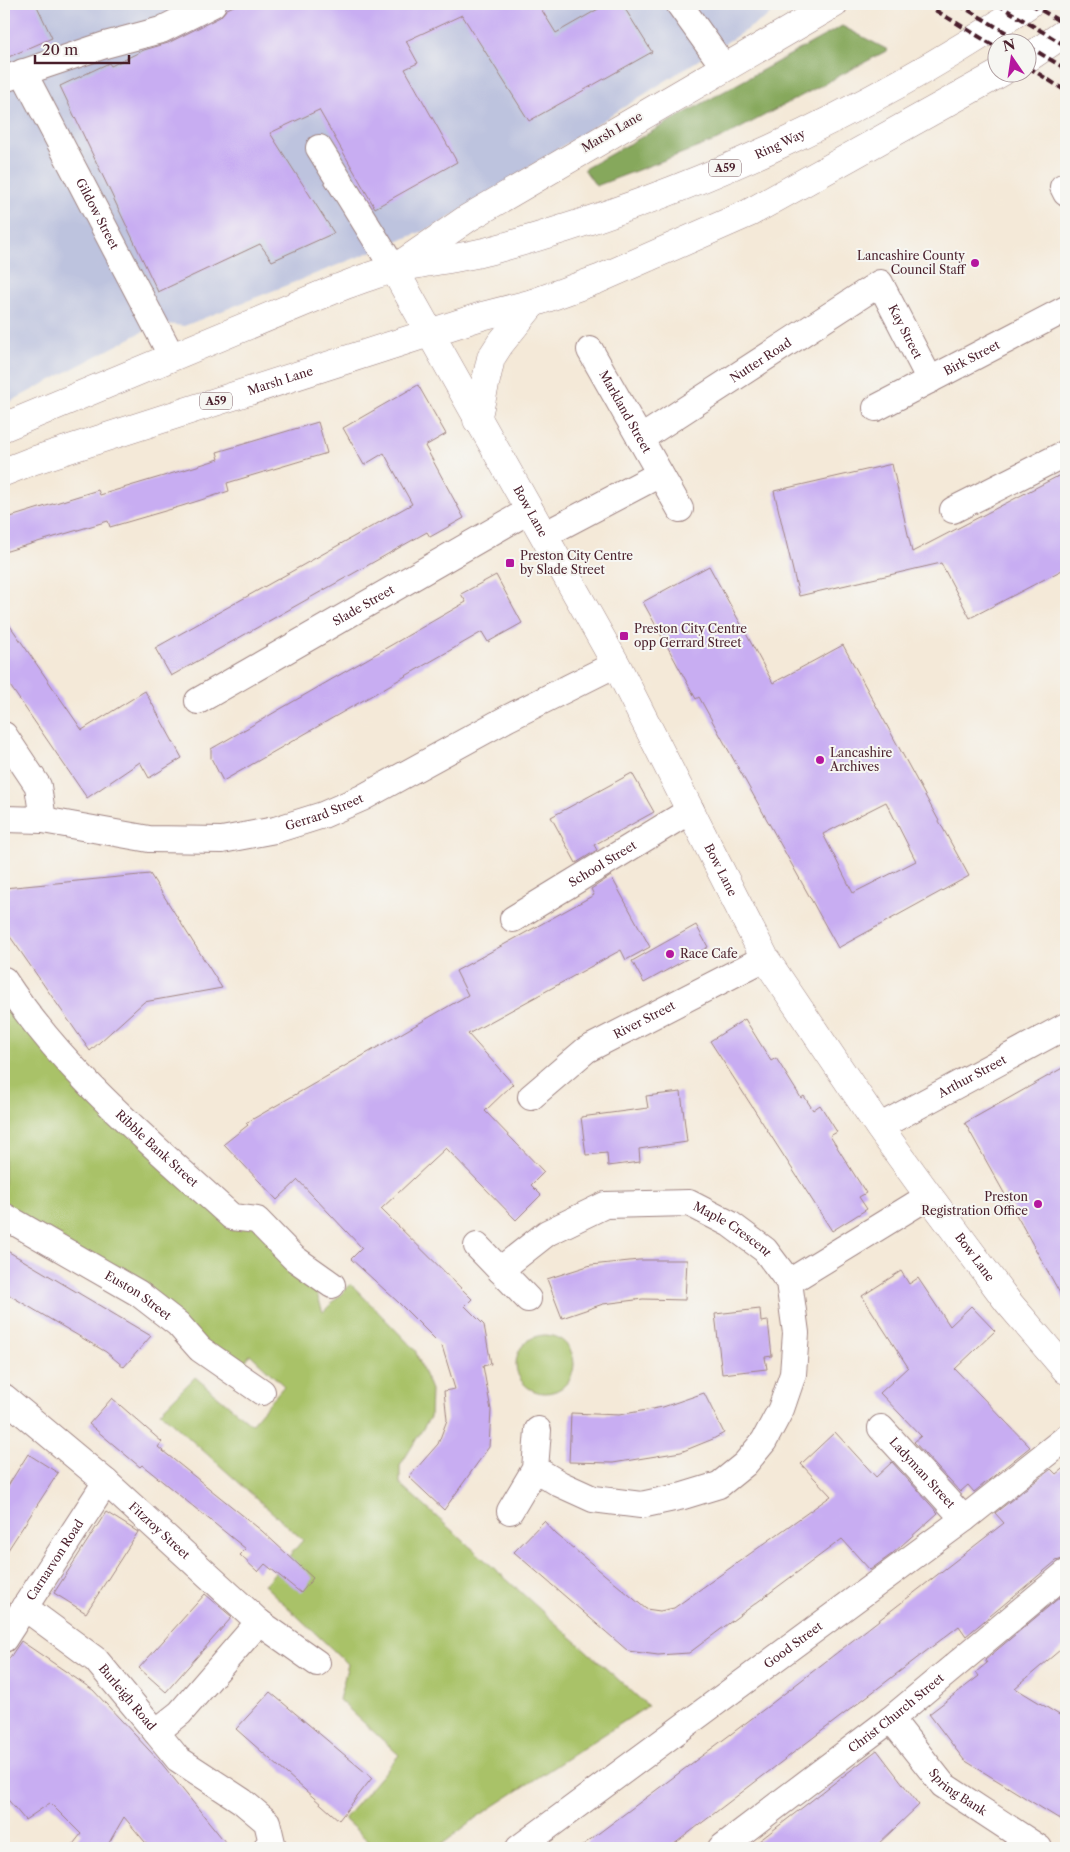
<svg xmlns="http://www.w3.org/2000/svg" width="1070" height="1852" font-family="'Libre Caslon Text',serif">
	<rect width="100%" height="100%" fill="#f6f6f2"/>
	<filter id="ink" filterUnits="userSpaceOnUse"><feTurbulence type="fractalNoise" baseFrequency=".02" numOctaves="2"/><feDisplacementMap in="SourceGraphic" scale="10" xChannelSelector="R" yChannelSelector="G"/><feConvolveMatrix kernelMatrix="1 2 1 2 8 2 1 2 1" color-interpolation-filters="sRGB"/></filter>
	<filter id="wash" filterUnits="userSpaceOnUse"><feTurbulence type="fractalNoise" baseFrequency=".0096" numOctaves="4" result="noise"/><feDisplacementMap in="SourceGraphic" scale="20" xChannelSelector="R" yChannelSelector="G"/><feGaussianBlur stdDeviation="1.12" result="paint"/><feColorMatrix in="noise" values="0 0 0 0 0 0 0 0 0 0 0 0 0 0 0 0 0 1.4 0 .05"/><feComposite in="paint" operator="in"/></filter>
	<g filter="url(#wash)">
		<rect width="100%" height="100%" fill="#f4e9d8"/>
		<path fill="#bdc3de" d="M4,4h783l-351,222 -252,100 -25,-3 -155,82z"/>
		<path fill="#a9c267" stroke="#7a7049" d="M4,991l252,235 57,57 10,29 28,-28 64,66 16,40 -1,27 -30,49v18l248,222 -168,109 -43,33h-61l-32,-29 55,-64 -60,-55 9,-36 -84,-79 39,-45 -143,-128 35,-35 56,47 33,-38 -34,-32 -8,13 -238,-158z
			M516 1364a29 29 0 1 1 58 0a29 29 0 1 1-58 0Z"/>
		<path fill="#86a85c" stroke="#686444" d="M842,26l46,24 -168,89 -124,47 -12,-17z"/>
		<g id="blocks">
			<path fill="#c8adf2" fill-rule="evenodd" d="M4,4h32l16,34 -48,21z
				M238,4h300l18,29 51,-29h15l30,48 -123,69 -67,-106 -56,26 12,22 -13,6 52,93 -82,46 -56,-98 -49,23 64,100 -62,28 -12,-17 -102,48 -98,-206 49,-23 2,3 33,-16 24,-7 52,-26 7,-8z
				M418,385l28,49 -21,12 39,72 -34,19 -3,-5 -256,144 -16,-28 257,-144 -28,-51 -20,12 -21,-37z
				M318,422l9,31 -100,30 2,8 -47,15 -72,21 -2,-6 -104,31v-33l94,-29 2,5 97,-29 22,-7 -2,-7z
				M892,464l20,88 154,-80v96l-96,50 -29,-55 -142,33 -25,-105z
				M709,566l64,117 70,-38 126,231 -131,72 -139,-251 -3,2 -53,-97zM886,802l30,59 -63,32 -30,-59z
				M496,575l26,48 -34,19 -6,-10 -259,149 -12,-23v-9l255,-147 -5,-8z
				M4,617l78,113 63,-39 37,67 -33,20 -9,-16 -53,36 -83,-121z
				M632,773l22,39 -60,33 3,5 -21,13 -25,-46z
				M150,874l72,114 -78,14 -54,49 -86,-123v-40z
				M611,876l39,71 -24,13 -5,-10 -153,84 45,50 -28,27 59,61 -13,13 10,10 -25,25 -70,-72 -65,61 91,90 -7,7 19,19 7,39 -8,2 8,44 -2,37 -45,63 -35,-33 29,-33 9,-24 -3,-29 11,-2 -13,-43 -44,-44 -47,-43 11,-11 -64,-68 -21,20 -53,-56 24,-19 -2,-2 222,-128 -12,-24 138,-76 -3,-6z
				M696,925l12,22 -64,36 -12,-22z
				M745,1019l26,42 5,-3 25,40 3,-2 9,14 7,-5 17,27 -7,4 36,57 -7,4 8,12 -35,22 -122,-190z
				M1066,1066v238l-101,-181z
				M681,1092l6,50 -48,7 1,13 -32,4 -1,-13 -21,2 -5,-38 67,-9 -2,-12z
				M4,1249l120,71 27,16 -27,31 -18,-15 -102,-60z
				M639,1260h48l-2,40 -42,-1 -40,5 -41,14 -15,-39 44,-14z
				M901,1271l8,13 9,-6 32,48 21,-20 24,25 -40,38 75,78 -56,45 -6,-7 -8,7 -46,-50 7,-6 -41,-43 28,-26 -46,-71z
				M760,1309l1,13 7,-1 4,35 -7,1 2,12 -45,5 -7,-60z
				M704,1393l20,40 -11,6 -32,13 -68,11 -44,-1 2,-49 48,2 44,-8z
				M112,1398l50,44 -4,5 104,84 51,47 -12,15 -36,-29 -7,8 -18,-17 6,-6 -104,-84 -2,2 -51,-43z
				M835,1432l41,45 16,-15 46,51 -46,41 -22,16 -28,-31 -153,114 -31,2 -30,-4 -114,-99 30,-31 12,13 90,75 14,2 14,-3 157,-112 -30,-32z
				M28,1454l30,19 -54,83v-64z
				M1066,1466v92l-10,3 -90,75 -7,-10 -290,222h-90l188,-141 237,-184 -9,-10 56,-44 5,5z
				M106,1512l32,20 -52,81 -32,-20z
				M1066,1592v53l-51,43 51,31v104l-102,-63 -35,-46 50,-38 -3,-4 11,-9 -2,-3z
				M205,1594l27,23 -66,75 -27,-24z
				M21,1641l72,49 69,74 68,84h-80l-26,-31 -18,31h-36l11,-14 -31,-31 -25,17 -21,-25v-129z
				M270,1692l102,86 -33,42 -103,-91z
				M877,1750l42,55 -45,43h-124z"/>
		</g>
	</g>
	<g filter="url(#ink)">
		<use href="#blocks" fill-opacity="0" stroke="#9f8482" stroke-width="1"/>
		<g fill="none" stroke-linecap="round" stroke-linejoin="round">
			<defs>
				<g id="street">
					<path d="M679,4l45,63"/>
					<path id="s1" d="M23,72l149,285"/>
					<path d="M4,79l101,-34 56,-15 52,-26"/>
					<path d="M319,148l75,121"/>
					<path d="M1063,187l3,6"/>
					<path id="s2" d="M590,350l90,159"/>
					<path id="s3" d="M876,408l190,-99"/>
					<path id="s4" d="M640,439l240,-156 50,97"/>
					<path d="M953,510l113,-57"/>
					<path d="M544,535l116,-61"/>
					<path id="s5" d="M198,701l332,-191"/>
					<path d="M4,735l34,51 5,34"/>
					<path id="s6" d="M4,819l39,1 106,19 73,1 53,-10 48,-15 39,-17 146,-80 108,-54"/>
					<path id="s7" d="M513,919l178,-109"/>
					<path id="s8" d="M4,980c60,92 147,163 228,237l25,3 37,38 38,27"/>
					<path id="s9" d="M531,1097l55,-47 179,-92"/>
					<path id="s10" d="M879,1127l187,-101"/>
					<path id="s11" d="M4,1216l134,77 40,31 22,25 62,43"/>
					<path d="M477,1246l51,53"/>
					<path id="s12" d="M500,1270l47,-37 58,-28 84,-2 41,21 35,26 24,32 7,51 -3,41 -12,35 -17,32 -19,23 -26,21 -36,11 -42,9 -48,-6 -33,-15 -25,-15"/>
					<path d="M789,1282l140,-86"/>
					<path id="s13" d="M4,1397l102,85 153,140 58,41"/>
					<path id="s14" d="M881,1428l83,91"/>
					<path d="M510,1511l25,-42 3,-39"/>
					<path id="s15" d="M24,1607l72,53 60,72 24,-19 79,-91"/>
					<path id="s16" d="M4,1639l102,-157"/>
					<path id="s17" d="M891,1719l52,66 96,63"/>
					<path d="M156,1732l22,27 64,42 25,21 5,21 -6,5"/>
					<path id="s18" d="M519,1848l445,-329 102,-81"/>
					<path id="s19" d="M721,1848l170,-129 175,-146"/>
				</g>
				<g id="secondary">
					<path id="s20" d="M834,4l-366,214 -74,51 222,395 149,294 114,169 50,69 79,106 58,68"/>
				</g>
				<g id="highway">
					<path d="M1028,58l38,-26"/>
					<path d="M477,420l14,-62 9,-14 33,-41"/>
					<path id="s21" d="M4,427l334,-139c19,-7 38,-15 57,-19 32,-8 65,-10 97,-19 190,-52 374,-136 537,-246"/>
					<path id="s22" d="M4,472l28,-11 450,-145 51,-13 66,-24 150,-66 253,-141"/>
				</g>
			</defs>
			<use href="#street" stroke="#9f8482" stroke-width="28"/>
			<use href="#secondary" stroke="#9f8482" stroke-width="29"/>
			<use href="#highway" stroke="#9f8482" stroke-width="29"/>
			<use href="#street" stroke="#fff" stroke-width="26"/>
			<use href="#secondary" stroke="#fff" stroke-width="28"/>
			<use href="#highway" stroke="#fff" stroke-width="28"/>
			<path stroke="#4a1f2b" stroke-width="4" stroke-dasharray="8 4" stroke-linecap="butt" d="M925,4l73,44
				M958,4l64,38
				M997,4l69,42
				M1031,4l35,21
				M1028,46l38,23
				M1028,67l38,24"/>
		</g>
	</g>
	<g fill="#b5179e" stroke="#f6f6f2" stroke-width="2">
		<circle cx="975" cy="263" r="5"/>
		<rect x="505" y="558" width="10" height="10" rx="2.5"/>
		<rect x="619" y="631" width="10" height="10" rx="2.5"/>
		<circle cx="820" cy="760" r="5"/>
		<circle cx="670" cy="954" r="5"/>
		<circle cx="1038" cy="1204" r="5"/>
	</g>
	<g text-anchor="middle" stroke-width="4" stroke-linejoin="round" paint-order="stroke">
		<g fill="#f6f6f2" stroke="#7e6067" stroke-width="1">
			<rect x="709" y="159.5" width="32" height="17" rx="4"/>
			<rect x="200" y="392.5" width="32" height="17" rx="4"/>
		</g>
		<g font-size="11" font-weight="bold" fill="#4a1f2b">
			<text x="725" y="172">A59</text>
			<text x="216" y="405">A59</text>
		</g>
		<g font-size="12" fill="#4a1f2b" stroke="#f6f6f2">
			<text transform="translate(612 132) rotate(-30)" y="4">Marsh Lane</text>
			<text dy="4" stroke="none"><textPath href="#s21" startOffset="828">Ring Way</textPath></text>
			<text dy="4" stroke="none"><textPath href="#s1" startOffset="160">Gildow Street</textPath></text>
			<text dy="4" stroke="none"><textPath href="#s4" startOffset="341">Kay Street</textPath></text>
			<text dy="4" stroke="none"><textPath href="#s3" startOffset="108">Birk Street</textPath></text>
			<text dy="4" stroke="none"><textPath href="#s4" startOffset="144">Nutter Road</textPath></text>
			<text dy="4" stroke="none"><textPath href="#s22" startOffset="291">Marsh Lane</textPath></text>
			<text dy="4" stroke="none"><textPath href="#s2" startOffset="71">Markland Street</textPath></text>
			<text dy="4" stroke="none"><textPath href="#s20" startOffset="792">Bow Lane</textPath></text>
			<text dy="4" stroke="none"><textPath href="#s5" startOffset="191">Slade Street</textPath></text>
			<text dy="4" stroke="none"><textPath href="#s6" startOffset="326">Gerrard Street</textPath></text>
			<text dy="4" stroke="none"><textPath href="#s7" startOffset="105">School Street</textPath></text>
			<text dy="4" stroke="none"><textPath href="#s20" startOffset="1198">Bow Lane</textPath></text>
			<text dy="4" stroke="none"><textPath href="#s9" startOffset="138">River Street</textPath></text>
			<text dy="4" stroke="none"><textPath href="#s10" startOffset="106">Arthur Street</textPath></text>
			<text dy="4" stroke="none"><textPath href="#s8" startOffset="228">Ribble Bank Street</textPath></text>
			<text dy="4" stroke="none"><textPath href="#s12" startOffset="259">Maple Crescent</textPath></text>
			<text dy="4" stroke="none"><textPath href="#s20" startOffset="1662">Bow Lane</textPath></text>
			<text dy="4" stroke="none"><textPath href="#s11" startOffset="156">Euston Street</textPath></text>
			<text dy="4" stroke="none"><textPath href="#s14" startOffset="61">Ladyman Street</textPath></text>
			<text dy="4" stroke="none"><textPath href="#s13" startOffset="205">Fitzroy Street</textPath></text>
			<text dy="4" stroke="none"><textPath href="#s16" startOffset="94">Carnarvon Road</textPath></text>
			<text dy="4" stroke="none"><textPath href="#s18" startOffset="341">Good Street</textPath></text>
			<text dy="4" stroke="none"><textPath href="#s15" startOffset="138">Burleigh Road</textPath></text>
			<text dy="4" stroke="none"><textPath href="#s19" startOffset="221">Christ Church Street</textPath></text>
			<text dy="4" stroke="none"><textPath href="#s17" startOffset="100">Spring Bank</textPath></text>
		</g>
		<g font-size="12" fill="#4a1f2b" stroke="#f6f6f2" text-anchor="start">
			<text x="965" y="260" text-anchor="end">Lancashire County<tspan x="965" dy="14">Council Staff</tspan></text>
			<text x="520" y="560">Preston City Centre<tspan x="520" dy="14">by Slade Street</tspan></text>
			<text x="634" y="633">Preston City Centre<tspan x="634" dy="14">opp Gerrard Street</tspan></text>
			<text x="830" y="757">Lancashire<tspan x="830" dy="14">Archives</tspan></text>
			<text x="680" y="958">Race Cafe</text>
			<text x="1028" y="1201" text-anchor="end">Preston<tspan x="1028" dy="14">Registration Office</tspan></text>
		</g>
	</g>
	<rect width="1070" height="1852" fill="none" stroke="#f6f6f2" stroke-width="20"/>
	<g transform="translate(1012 58) rotate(347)"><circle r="24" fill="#f6f6f2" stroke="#b1a0a2"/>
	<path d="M0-4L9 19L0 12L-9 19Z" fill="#b5179e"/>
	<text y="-8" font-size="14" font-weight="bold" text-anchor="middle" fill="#4a1f2b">N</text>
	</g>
	<path d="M35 55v8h94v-8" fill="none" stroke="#4a1f2b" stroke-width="2.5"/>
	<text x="42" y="55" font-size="15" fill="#4a1f2b" stroke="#f6f6f2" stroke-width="4" paint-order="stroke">20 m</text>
</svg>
